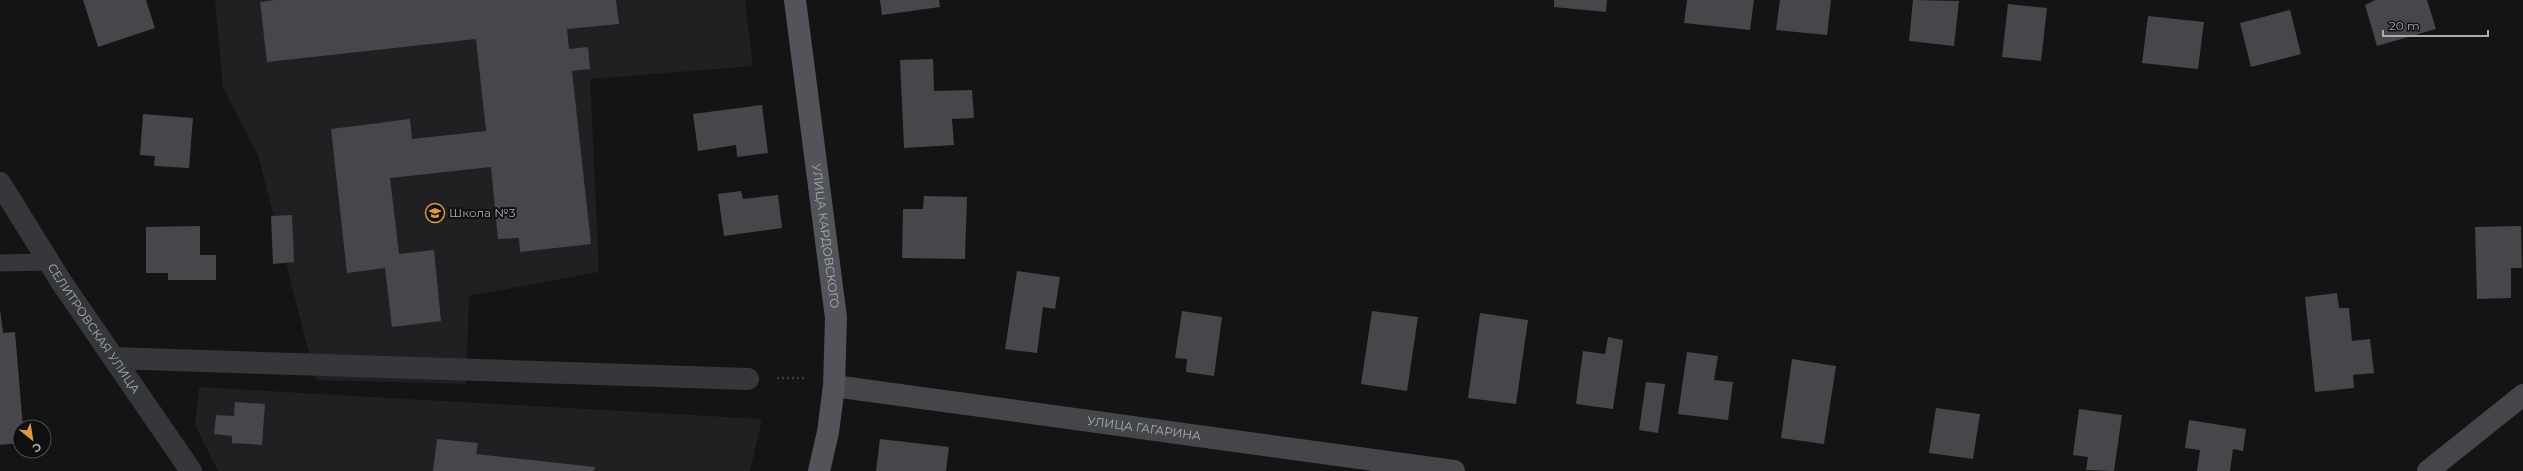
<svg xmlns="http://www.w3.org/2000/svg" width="2523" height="471" font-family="Montserrat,sans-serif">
	<rect width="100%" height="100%" fill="#141415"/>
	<path fill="#202022" d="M215,0h530l8,66 -163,13 9,193 -130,24 -3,88 -150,-4 -58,-225 -35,-67z
		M199,387l563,32 -12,52h-532l-23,-46z"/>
	<path fill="#46474a" d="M83,0h63l9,28 -57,19z
		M275,0h341l3,24 -52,5 2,20 19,-2 2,22 -18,2 19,173 -71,8 -1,-14 -21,1 -7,-72 -101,11 9,76 35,-4 7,71 -49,6 -7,-59 -38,5 -16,-144 79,-10 2,20 74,-8 -10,-92 -209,23 -7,-60z
		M880,0h59l1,7 -58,8z
		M1554,0h53l-1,12 -52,-5z
		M1687,0h67l-4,30 -66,-7z
		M1780,0h51l-4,35 -51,-5z
		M1913,0l46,1 -5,45 -45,-5z
		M2375,0h52l9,29 -59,17 -12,-41z
		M2008,4l39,4 -6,53 -39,-4z
		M2290,10l11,44 -50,13 -11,-44z
		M2148,16l56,6 -6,47 -56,-6z
		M933,59l1,32 38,-1 2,28 -22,1 2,26 -50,3 -4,-88z
		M762,105l6,48 -31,4 -1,-12 -38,6 -5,-37z
		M143,114l50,4 -4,50 -35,-2 1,-10 -15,-1z
		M741,191l2,8 35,-4 4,33 -58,8 -6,-42z
		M924,196l43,1 -2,62 -63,-1 1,-49h20z
		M292,215l2,47 -21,2 -2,-48z
		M200,226v29h16v25h-48v-7h-22v-46z
		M2521,226l1,42h-11v30l-34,1 -2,-72z
		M1017,271l43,6 -5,32 -12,-2 -6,46 -32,-4z
		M2337,293l2,15h10l3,33 18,-2 4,34 -21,2 1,13 -39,4 -10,-95z
		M0,309l3,24 12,-1 8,95h-3v16l-20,2z
		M1182,311l40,6 -8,59 -28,-4 1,-13 -12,-1z
		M1372,311l46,6 -11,74 -46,-7z
		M1480,313l48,7 -12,84 -48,-6z
		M1608,337l15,3 -10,69 -37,-5 7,-53 22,3z
		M1687,352l31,4 -4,24 19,2 -5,38 -50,-6z
		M1792,359l44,7 -12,78 -43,-6z
		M1646,382l19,2 -7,49 -19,-3z
		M235,402l30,2 -3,41 -30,-2v-7l-18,-2 2,-19 18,1z
		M1936,408l44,6 -7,45 -44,-6z
		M2079,409l43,6 -8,56 -28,-1 2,-13 -15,-2z
		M2189,420l57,9 -3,22 -10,-2 -3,22h-33l3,-21 -15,-2z
		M437,439l41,4 -2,11 119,13 -1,4h-161z
		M880,439l69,8 -3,24h-70z"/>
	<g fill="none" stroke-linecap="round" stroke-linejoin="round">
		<path stroke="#3b3e41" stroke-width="2.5" stroke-dasharray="2 3" stroke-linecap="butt" d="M777,378h27"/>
		<path stroke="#35373a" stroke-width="17" d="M0,263l49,-1"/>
		<g stroke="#35373a" stroke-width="22">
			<path id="s1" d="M0,183l62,100 129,188"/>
			<path d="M114,358l634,21"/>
		</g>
		<g stroke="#44464a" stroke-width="22">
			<path id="s2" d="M834,386l620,85"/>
			<path d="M2428,471l95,-76"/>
		</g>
		<path stroke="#525459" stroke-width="22" id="s3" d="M795,0l41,318 -2,68 -6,46 -9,39"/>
	</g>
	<defs>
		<symbol id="school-ring" viewBox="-11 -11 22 22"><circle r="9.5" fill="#0f0f10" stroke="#de9a43" stroke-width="1.5"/><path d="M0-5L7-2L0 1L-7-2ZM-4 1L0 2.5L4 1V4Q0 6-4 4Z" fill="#de9a43"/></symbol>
	</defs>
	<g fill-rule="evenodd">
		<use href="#school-ring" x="424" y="202" width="22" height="22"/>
	</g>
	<g text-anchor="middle" stroke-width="4" stroke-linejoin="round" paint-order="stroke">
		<g font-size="12" fill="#a7adb4" stroke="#0f0f10" text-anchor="start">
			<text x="449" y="217">Школа №3</text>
		</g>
		<g font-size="12" fill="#a7adb4" stroke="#0f0f10">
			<text dy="4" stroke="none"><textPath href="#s3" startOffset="238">УЛИЦА КАРДОВСКОГО</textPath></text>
			<text dy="4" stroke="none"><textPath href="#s1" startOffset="173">СЕЛИТРОВСКАЯ УЛИЦА</textPath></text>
			<text dy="4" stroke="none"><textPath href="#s2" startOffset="313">УЛИЦА ГАГАРИНА</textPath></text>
		</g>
	</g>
	<g transform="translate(32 439) rotate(150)"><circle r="19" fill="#0f0f10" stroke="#4c4e52"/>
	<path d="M0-3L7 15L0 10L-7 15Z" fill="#de9a43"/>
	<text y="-6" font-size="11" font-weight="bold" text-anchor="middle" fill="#a7adb4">С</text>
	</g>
	<path d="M2383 30v6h105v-6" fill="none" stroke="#a7adb4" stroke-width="2"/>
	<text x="2389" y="30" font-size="12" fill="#a7adb4" stroke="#0f0f10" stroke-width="3" paint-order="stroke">20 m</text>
</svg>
